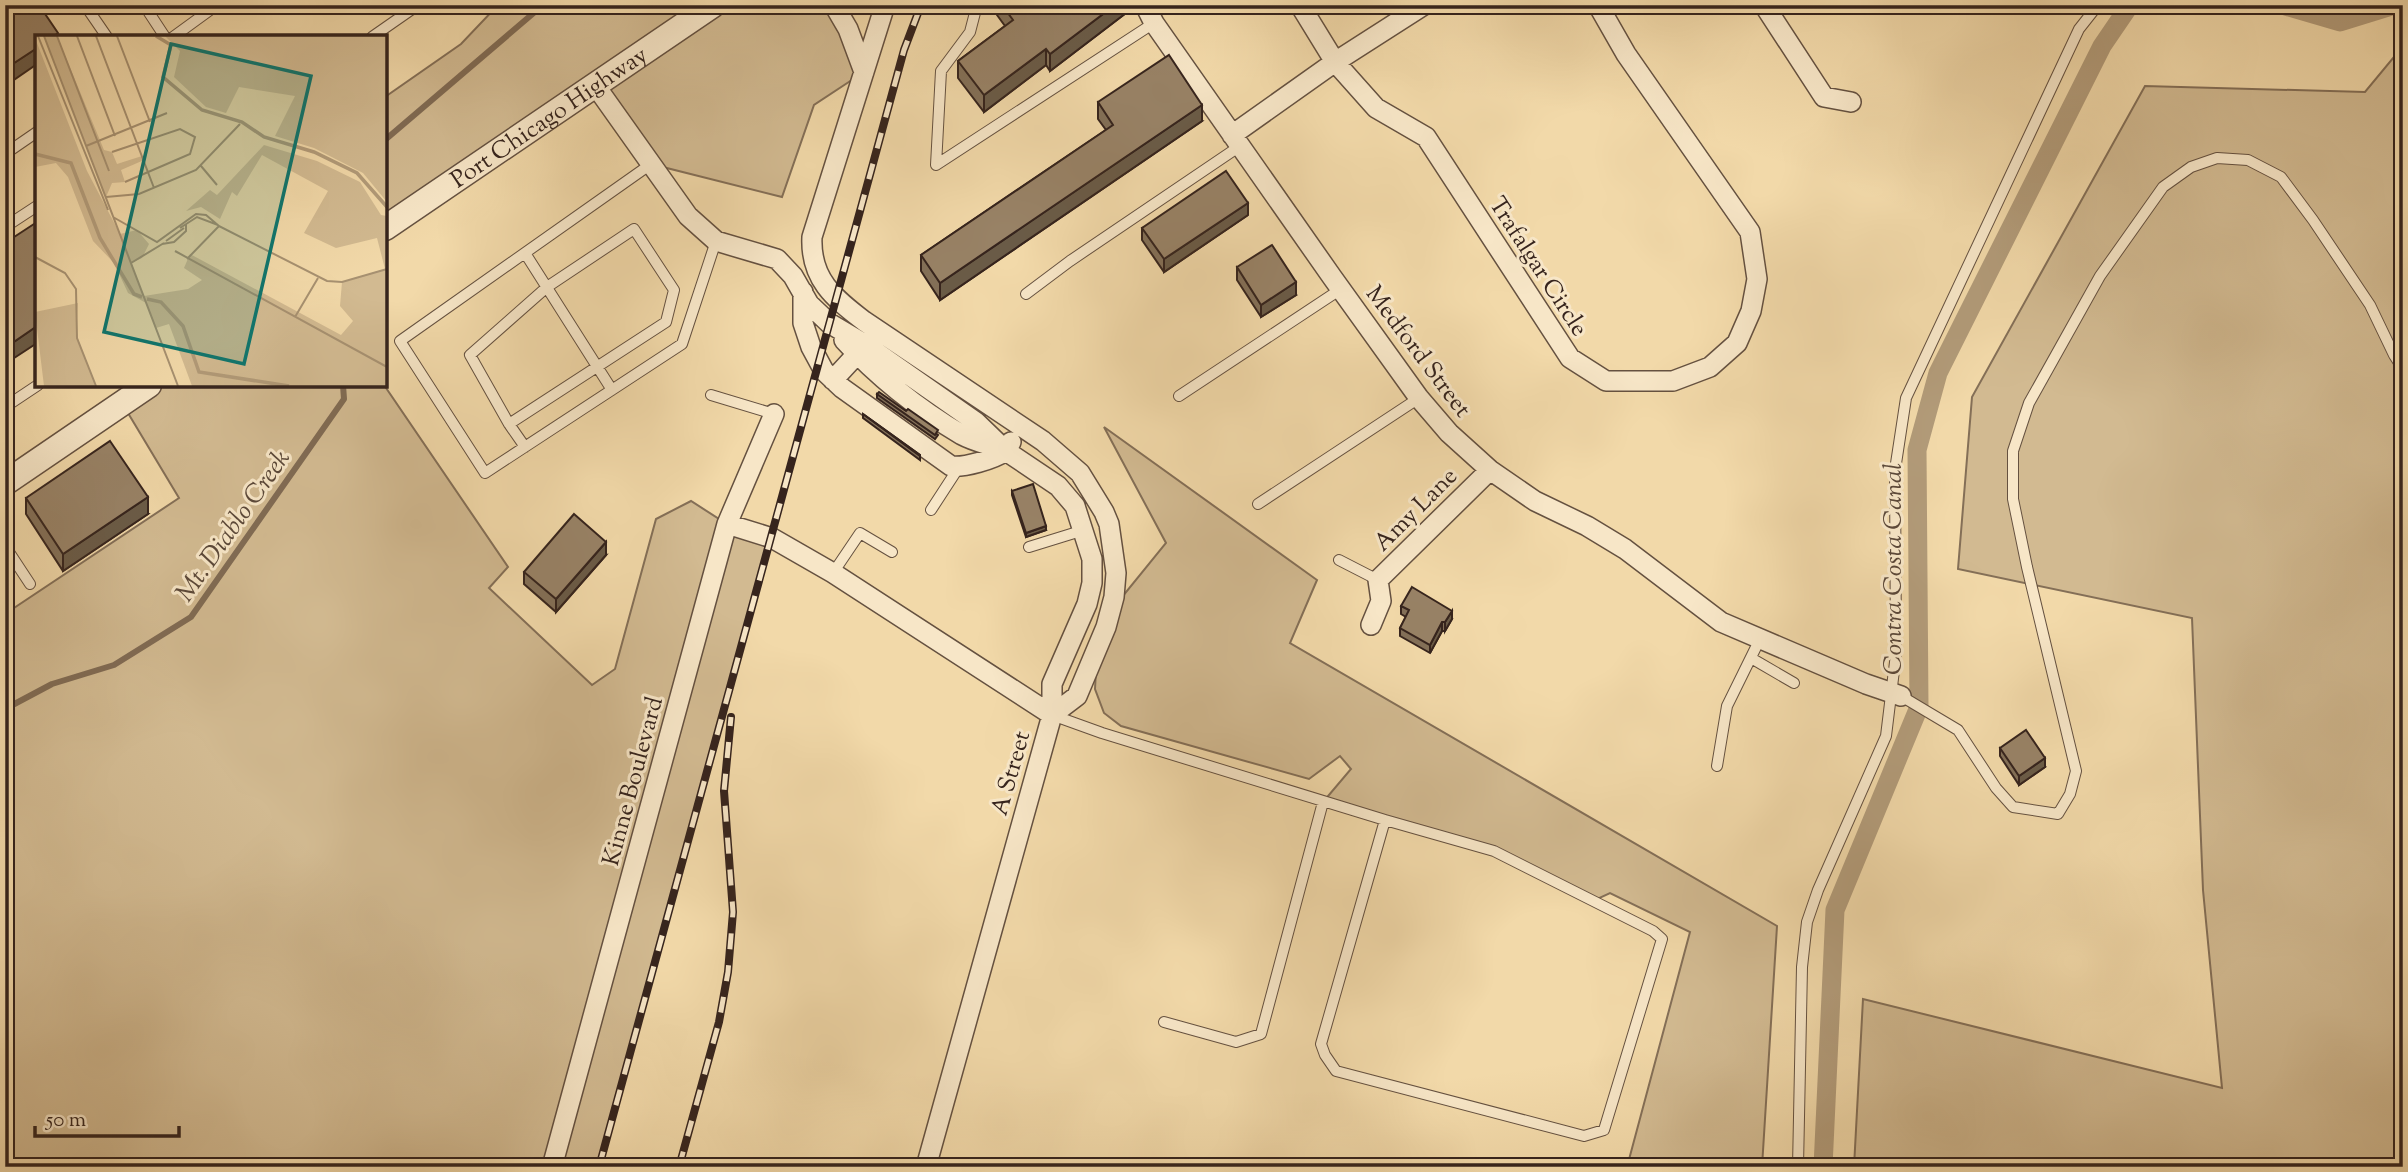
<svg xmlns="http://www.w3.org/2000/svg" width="2408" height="1172" font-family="'Sorts Mill Goudy',serif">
	<rect width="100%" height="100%" fill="#f2d9a9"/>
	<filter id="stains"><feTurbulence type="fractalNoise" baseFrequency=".00286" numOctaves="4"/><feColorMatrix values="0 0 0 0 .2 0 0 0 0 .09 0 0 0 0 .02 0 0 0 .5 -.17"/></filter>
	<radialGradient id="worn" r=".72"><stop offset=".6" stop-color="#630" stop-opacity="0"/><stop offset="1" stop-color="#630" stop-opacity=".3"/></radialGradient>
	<path fill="#d2ba91" stroke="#846f57" stroke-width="2" d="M498,5h336l30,67 -50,33 -32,92 -131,-33 -56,-78 -210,142v-131l76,-53z
		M2403,46v1121h-549l9,-168 359,89 -19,-198 -11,-272 -234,-49 14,-172 173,-311 220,6z
		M149,385h235l124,182 -19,21 103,97 23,-16 41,-150 35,-18 36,23 45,14 -173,629h-594v-553l174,-116 -57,-95z
		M1104,427l213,153 -27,63 487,283 -15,241h-135l63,-235 -80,-39 -17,8 -99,-50 -171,-49 28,-33 -11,-13 -31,23 -188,-53 -17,-13 -9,-24 1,-19 26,-73 44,-54z"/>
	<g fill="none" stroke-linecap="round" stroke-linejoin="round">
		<path stroke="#806b54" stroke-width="6" d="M385,140l158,-135
			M5,709l47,-25 62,-19 77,-48 153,-218 -1,-14"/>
		<path stroke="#b29b79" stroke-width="19" d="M2282,5l58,17 55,-17
			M1823,1167l12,-257 84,-203 -2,-257 21,-77 164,-327 28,-41"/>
		<defs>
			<path id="service" d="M85,5l22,32
				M144,5l21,32
				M977,5l-7,27 -29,39 -5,94 218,-142
				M173,37l44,-32
				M372,37l46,-32
				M5,154l32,-22
				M651,164l-251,177 85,132 197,-129 34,-103
				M5,227l32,-21
				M634,229l40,61 -8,32 -157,102 -39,-69 77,-68z
				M525,253l87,137
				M1026,294l44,-33 170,-115
				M711,395l63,19
				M1179,396l162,-107
				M5,407l33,-22
				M509,424l16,23
				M1258,504l161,-106
				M931,510l28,-43
				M5,546l25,38
				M1029,547l55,-17
				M1339,560l39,20
				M833,573l27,-40 32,19
				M1751,658l43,25
				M1901,696l57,34 38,58 17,19 45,7 12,-20 6,-23 -49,-204 -14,-68v-48l16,-48 71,-127 63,-89 28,-20 26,-9 31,2 33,17 32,43 57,85 24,50 9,14
				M1052,715l50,18 283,87 -64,224 4,11 11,16 248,65 20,-6 58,-191 -9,-8 -159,-80 -109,-31
				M1717,766l10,-60 33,-67
				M1164,1022l72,20 25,-8 62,-232
				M1798,1167l4,-200 5,-45 11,-32 68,-154 10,-82 -1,-184 11,-72 173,-369 19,-24"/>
			<path id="minor" d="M834,5l14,24 16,43
				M885,5l-73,232c-2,42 22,61 52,84l179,120 37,32 24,39 5,12 7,49 -2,24 -8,30 -29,69 -25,19
				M1145,5l9,18 178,254 87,121 30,35 41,37 45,31 52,25 38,23 96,73 145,62 35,12
				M1300,5l35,57 41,46 50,29 144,221 36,23h67l37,-14 27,-24 14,-32 6,-32 -7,-47 -124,-178 -28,-49
				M1764,5l60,92 27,5
				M595,85l93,131 28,25 61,18 16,17 16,28 20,19 37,22 110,77 30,29 52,35 17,20 17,53v24l-5,21 -35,80v31
				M1232,135l103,-73 89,-57
				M803,292v31l8,24 13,24 18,17 109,78c13,2 43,-7 53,-14 2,-2 6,-8 7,-10
				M844,340c33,36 76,70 118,95 11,6 24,9 36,13
				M833,380l24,-26
				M727,524l45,14 61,35 219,142 -126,452
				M1371,625l10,-24 -3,-21 112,-110
				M552,1167l175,-643 47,-110"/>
			<g id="tertiary">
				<path id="s1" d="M385,228l328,-223"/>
				<path d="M5,483l144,-98"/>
			</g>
		</defs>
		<use href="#service" stroke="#655140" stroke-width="12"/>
		<use href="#minor" stroke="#655140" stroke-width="22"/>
		<use href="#tertiary" stroke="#655140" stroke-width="27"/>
		<use href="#service" stroke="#f7e6c7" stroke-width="10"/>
		<use href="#minor" stroke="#f7e6c7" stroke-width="19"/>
		<use href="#tertiary" stroke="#f7e6c7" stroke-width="24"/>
		<defs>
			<path id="rail" d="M599,1167l305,-1117 17,-45
				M679,1167l40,-145 9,-50 5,-60 -9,-121 7,-74"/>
		</defs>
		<use href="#rail" stroke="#36241d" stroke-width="8"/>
		<use href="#rail" stroke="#f7e6c7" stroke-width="5" stroke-dasharray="16" stroke-linecap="butt"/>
	</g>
	<path fill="#837058" stroke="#36241d" stroke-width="2" d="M997,5h129v8l-76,58 -4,-6 -62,47 -26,-34v-17l47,-35 -8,-11z
		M1098,102l104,19 -262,179 -19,-29v-16l185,-125 -8,-11z
		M1248,215l-84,57 -22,-32v-12z
		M1237,267l59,28 -35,22 -24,-37z
		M877,394l29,17 32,24 -3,4 -58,-41z
		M863,414l57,41v5l-57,-42z
		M1012,491l34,39 -20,7 -14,-42z
		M26,498l122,16 -85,57 -37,-57z
		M606,555l-50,57 -32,-28v-12z
		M1401,606l51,13 -7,12h-3l-12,22 -30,-17v-8l6,-11 -5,-3z
		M2000,748l45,19 -26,18 -19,-29z"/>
	<path fill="#6a5b47" stroke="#36241d" stroke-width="2" d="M1115,5h11v8l-76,58v-17z
		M37,48v16l-32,22v-17z
		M1046,49v16l-62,47v-17z
		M1202,105v16l-262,179v-17z
		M1248,203v12l-84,57v-13z
		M1296,282v13l-35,22v-12z
		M37,326v17l-32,21v-16z
		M148,497v17l-85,57v-17z
		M1046,526v4l-20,7v-4z
		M606,542v13l-50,57v-13z
		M1452,611v8l-7,12v-9z
		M1442,622v9l-12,22v-8z
		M2045,758v9l-26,18v-9z"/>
	<path fill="#988266" stroke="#36241d" stroke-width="2" d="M5,5h34l19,28 -5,4h-16v11l-32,21z
		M1002,5h113l-65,49 -4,-5 -62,46 -26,-34 55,-41z
		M1169,55l33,50 -262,178 -19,-28 192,-130 -15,-23z
		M1226,171l22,32 -84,56 -22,-31z
		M37,222v104l-32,22v-105z
		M1272,245l24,37 -35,23 -24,-38z
		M879,392l27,19 2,-2 30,21 -3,5 -58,-41z
		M863,414l57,41v1z
		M110,441l38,56 -85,57 -37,-56z
		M1033,484l13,42 -20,7 -14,-42z
		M574,514l32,28 -50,57 -32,-27z
		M1412,587l40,24 -7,11h-3l-12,23 -30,-17 9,-18 -8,-4z
		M2026,730l19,28 -26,18 -19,-28z"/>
	<g text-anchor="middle" stroke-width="6" stroke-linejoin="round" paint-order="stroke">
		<g font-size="24" fill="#36241d" stroke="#f7e6c7">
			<text dy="8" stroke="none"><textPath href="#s1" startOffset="198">Port Chicago Highway</textPath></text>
			<text transform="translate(1539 266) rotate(57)" y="8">Trafalgar Circle</text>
			<text transform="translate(1419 351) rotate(53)" y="8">Medford Street</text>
			<text transform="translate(1415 509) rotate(-45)" y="8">Amy Lane</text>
			<text transform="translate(1010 773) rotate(-74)" y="8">A Street</text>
			<text transform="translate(632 781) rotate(-75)" y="8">Kinne Boulevard</text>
		</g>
		<g font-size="26" font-style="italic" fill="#5b4839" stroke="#f7e6c7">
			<text transform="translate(232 525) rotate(-55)" y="9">Mt. Diablo Creek</text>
			<text transform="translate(1892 569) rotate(-90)" y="9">Contra Costa Canal</text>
		</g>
	</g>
	<g transform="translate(35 35)">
		<rect width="352" height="352" fill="#f2d9a9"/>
		<path d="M9,1h13l47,114 8,2 5,12 25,-8 2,4 -23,10 4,12 -13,1 -6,14zM130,1h222v166l-24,-29 -49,-25 -39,-12 20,-40 -56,-9 -13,26 -20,-6 -32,-30 6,-26zM0,3l52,133 33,63 17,-4 12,14 -7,14 -11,5 13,33 44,-7 14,-9 -18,-12 6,-14 151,81 12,-14 -13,-15 2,-24 43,-13 -8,-31 -41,10 -32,-15 24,-42 -66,-36 -25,41 -5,-4 -12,27 -19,-12 -15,4 24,-21 7,5 47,-50 53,16 43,21 21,33 6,1v170h-195l-23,-62 -13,4 -10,-25 -18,-10 -14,-30 -21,-22 -25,-64 -12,-14 -21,4zM43,268l-2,31 20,52h-52l-9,-74z" fill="#d2ba91"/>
		<path fill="none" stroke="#b29b79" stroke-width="3.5" d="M121,1l15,9 -8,32 39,33 40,12 22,15 50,15 43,21 30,34M0,119l36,9 29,75 34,56 8,3M112,264l14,3 22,24 16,46 90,14"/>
		<path fill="none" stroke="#a79171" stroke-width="2" d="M3,1l70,174M9,1l134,350M22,1l52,135M42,1l38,100M61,1l58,152M82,1l33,86M51,111l81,-33M77,117l68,-23 15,8 -5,17 -65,28M166,131l16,19M71,162l33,-3 57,-24 44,-46M78,182l44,25 39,-28 10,1 13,11M145,193l17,-11 21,8M131,206l18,-13M127,209l12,-2 12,-11v-7M140,216l212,116M0,222l30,16 11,16 1,49 19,48M152,224l32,-33 108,55 15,1 45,-13M96,228l33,-20M260,282l23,-39"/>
		<path fill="#0f766e" fill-opacity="0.15" stroke="#0f766e" stroke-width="3.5" d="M136,9l140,32 -67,288 -140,-32z"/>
		<rect width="352" height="352" fill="none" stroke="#36241d" stroke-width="3.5"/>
	</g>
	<rect width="2408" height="1172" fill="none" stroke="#f2d9a9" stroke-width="28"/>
	<rect x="7" y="7" width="2394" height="1158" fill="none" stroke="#36241d" stroke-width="3.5"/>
	<rect x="14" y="14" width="2380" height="1144" fill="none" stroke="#36241d" stroke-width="2"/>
	<path d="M35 1126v10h144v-10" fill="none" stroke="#36241d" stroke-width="3.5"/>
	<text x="46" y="1126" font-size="21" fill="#36241d" stroke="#f7e6c7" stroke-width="5" paint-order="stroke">50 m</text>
	<rect width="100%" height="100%" filter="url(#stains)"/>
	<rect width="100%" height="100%" fill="url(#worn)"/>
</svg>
